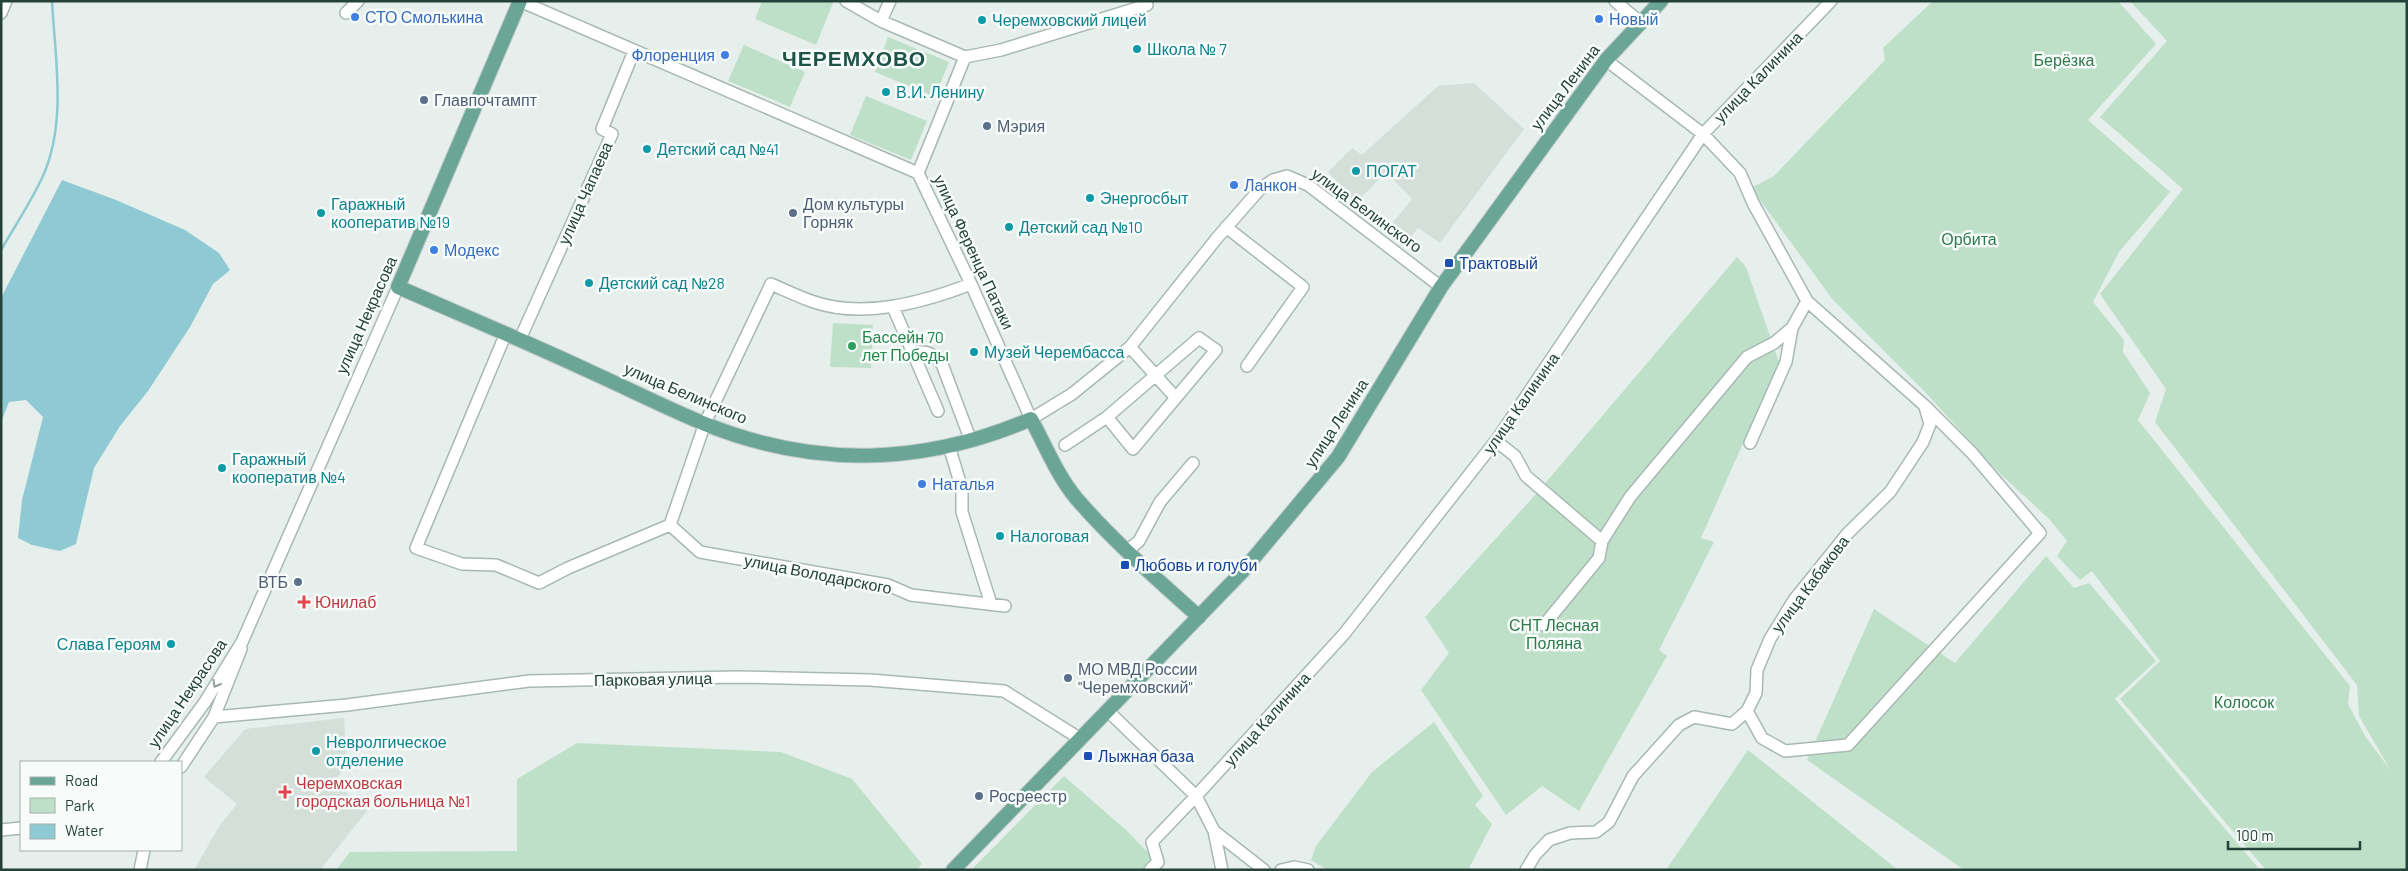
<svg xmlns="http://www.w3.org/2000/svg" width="2408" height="871" font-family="Barlow,sans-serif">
	<rect width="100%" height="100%" fill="#e6efeb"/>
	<path fill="#d4dfda" d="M1474,83l50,46 -84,114 -22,-15 -14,17 -18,-14 26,-32 -26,-27 -30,31 -28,-31 24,-24 10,7 76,-69z
		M344,718l3,48 -13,15 33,30 -47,59h-126l26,-45 17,-21 -33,-27 41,-48z"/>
	<path fill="#bfe0c8" d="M762,1h67l4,2 -17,42 -61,-26z
		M1933,1h185l38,43 -68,76 82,72 -51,60 -26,50 31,38 -1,12 27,41 -12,27 212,266 -2,18 17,32 26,35 -32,-55 -2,-31 -202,-263 11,-33 -66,-95 83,-105 -83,-72 67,-76 -37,-40h277v869h-141l-146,-171 40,-38 -68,-90 -12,9 -23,-24 10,-15 -18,-22 -54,-50 -70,-77 -92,-92 -82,-112 23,-12 111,-116 -2,-12z
		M888,37l61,25 -14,35 -60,-25z
		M744,45l61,27 -15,35 -62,-26z
		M866,96l61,25 -16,39 -61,-25z
		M1737,257l9,10 33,95 -78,176 13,4 -55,108 8,6 -88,155 -37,-25 -36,29 -85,-125 28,-37 -24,-36 111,-123z
		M833,323l40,2 -2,43 -41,-1z
		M2046,556l28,32 15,-5 67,78 -41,38 145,171h-296l-157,-110 67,-151 81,54z
		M1434,722l49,74 -8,9 17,19 -24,46h-141l-16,-10 5,-14 56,-74z
		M577,743l204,9 71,27 70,85 -6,6h-580l14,-18 167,-1v-72z
		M1748,750l150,120h-232z
		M1064,776l62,54 39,40h-194z"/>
	<path fill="#8ec9d4" d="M62,180l54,20 69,30 34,23 11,17 -17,14 -23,43 -42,64 -28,35 -26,42 -18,76 -16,7 -28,-6 -14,-7 4,-38 21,-83 -17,-17 -17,2 -8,20v-124z"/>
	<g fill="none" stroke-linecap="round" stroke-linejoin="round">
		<path stroke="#8ec9d4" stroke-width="2.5" d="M1,250c14,-24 30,-48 42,-74 24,-54 12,-118 9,-175"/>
		<defs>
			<path id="minor" d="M520,1l398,172 53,111 60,135 41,-25 58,-47 87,-109 43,-49 13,-9 14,-4 21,9 133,102
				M846,1l35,20 84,36
				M1615,1l25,21
				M1,13l5,-12
				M346,13l12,-12
				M881,21l9,-20
				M965,57l36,-7 146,-45
				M1606,60l97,74 37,39 13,30 54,98 117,104 48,48 68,80 -192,212 -63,6 -23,-13 -15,-27
				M918,173l47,-116
				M1226,227l77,60 -56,79
				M893,307l45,104
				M506,333l-90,215 46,16 34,1 43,18 29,-15 102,-43 35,-102 66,-139c14,6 28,13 43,18 50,17 110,0 157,-18
				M520,339l92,-205 -10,-5 32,-78
				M1130,347l46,51
				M912,353c15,-3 20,0 30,11l29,77
				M1496,441l19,15 11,20 76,65 -3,17 -55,67
				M1750,443l36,-81 6,-34 15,-27
				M1065,445l42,-28 92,-79 17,12 -83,99 -26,-32
				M949,446l13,43v23l29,92
				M670,525l30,27 188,33 23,10 94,11
				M1602,541l28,-44 117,-140 27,-14 18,-15
				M1127,551l12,-10 21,-39 33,-39
				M1108,711l88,85 18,35 50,39
				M214,717l133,-12 182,-24 208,-4 133,3 134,11 75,47
				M161,762l44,-60 37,-60 156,-355
				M181,767l33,-50 27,-68
				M1,830l20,-2
				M1214,831l8,39
				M140,870l4,-20
				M1150,870l8,-8 -6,-20 44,-46 148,-162 154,-196 205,-304 128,-133
				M1281,870l13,-3 14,3
				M1526,870l9,-15 14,-15 21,-7 26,-1 13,-10 24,-46 46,-51 15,-8 38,7 15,-13 9,-18 1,-23 13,-31 24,-39 54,-67 42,-41 33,-50 7,-18 -5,-17"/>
			<path id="major" d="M520,1l-122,286c64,28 129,55 193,85 38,17 75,36 114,52 110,44 217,42 326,-5 14,26 26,56 45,79 37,43 81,81 123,119
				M953,870l289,-298 96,-115 103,-170 165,-227 55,-59"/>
		</defs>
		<use href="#minor" stroke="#a8b8b2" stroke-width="14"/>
		<use href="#major" stroke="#c2cac8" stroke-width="16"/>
		<use href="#minor" stroke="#fff" stroke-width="11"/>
		<use href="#major" stroke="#6aa596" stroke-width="14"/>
	</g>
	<defs><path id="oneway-chevron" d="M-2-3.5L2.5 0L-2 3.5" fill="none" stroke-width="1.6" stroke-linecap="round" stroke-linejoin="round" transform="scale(1.25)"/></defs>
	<use stroke="#92a09c" href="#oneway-chevron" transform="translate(216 684) rotate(120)"/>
	<g fill="#3f7fe0" stroke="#f7fbf9" stroke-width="2">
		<circle cx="355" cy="17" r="5"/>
		<circle cx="1599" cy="19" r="5"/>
		<circle cx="725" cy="55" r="5"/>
		<circle cx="1234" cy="185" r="5"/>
		<circle cx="434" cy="250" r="5"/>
		<circle cx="922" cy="484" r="5"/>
	</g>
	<g fill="#0f9aa8" stroke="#f7fbf9" stroke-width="2">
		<circle cx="982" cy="20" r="5"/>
		<circle cx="1137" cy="49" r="5"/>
		<circle cx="886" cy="92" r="5"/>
		<circle cx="647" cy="149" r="5"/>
		<circle cx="1356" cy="171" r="5"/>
		<circle cx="1090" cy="198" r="5"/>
		<circle cx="321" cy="213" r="5"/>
		<circle cx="1009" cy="227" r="5"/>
		<circle cx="589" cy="283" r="5"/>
		<circle cx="974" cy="352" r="5"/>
		<circle cx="222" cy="468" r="5"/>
		<circle cx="1000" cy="536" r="5"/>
		<circle cx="171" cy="644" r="5"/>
		<circle cx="316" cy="751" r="5"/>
	</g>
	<g fill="#5c6f8a" stroke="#f7fbf9" stroke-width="2">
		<circle cx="424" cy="100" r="5"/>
		<circle cx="987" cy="126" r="5"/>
		<circle cx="793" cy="213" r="5"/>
		<circle cx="298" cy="582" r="5"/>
		<circle cx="1068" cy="678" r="5"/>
		<circle cx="979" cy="796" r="5"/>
	</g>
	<g fill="#1a4fb4" stroke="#f7fbf9" stroke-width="2">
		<rect x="1444" y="258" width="10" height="10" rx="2.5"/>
		<rect x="1120" y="560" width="10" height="10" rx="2.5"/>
		<rect x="1083" y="751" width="10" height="10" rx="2.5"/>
	</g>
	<circle fill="#2e9e5b" stroke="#f7fbf9" stroke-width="2" cx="852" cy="346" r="5"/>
	<g fill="#e0444e" stroke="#f7fbf9" stroke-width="2">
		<path d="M301.5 594.5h5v5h5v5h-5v5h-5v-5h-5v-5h5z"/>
		<path d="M282.5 784.5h5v5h5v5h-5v5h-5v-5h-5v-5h5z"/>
	</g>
	<g text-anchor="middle" stroke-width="5" stroke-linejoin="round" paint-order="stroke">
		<g font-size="16" fill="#366cbe" stroke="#f7fbf9" text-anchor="start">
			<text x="365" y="23">СТО Смолькина</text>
			<text x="1609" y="25">Новый</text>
			<text x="715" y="61" text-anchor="end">Флоренция</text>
			<text x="1244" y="191">Ланкон</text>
			<text x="444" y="256">Модекс</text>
			<text x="932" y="490">Наталья</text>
		</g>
		<g font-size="16" fill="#0d838f" stroke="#f7fbf9" text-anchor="start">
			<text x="992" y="26">Черемховский лицей</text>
			<text x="1147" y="55">Школа № 7</text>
			<text x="896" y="98">В.И. Ленину</text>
			<text x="657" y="155">Детский сад №41</text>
			<text x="1366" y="177">ПОГАТ</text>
			<text x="1100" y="204">Энергосбыт</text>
			<text x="331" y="210">Гаражный<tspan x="331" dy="18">кооператив №19</tspan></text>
			<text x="1019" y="233">Детский сад №10</text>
			<text x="599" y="289">Детский сад №28</text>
			<text x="984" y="358">Музей Черембасса</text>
			<text x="232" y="465">Гаражный<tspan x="232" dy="18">кооператив №4</tspan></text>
			<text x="1010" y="542">Налоговая</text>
			<text x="161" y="650" text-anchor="end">Слава Героям</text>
			<text x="326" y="748">Невролгическое<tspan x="326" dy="18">отделение</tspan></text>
		</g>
		<g font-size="16" fill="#2d7a4b" stroke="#f7fbf9">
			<text x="2064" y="66">Берёзка</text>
			<text x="1969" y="245">Орбита</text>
			<text x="1554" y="631">СНТ Лесная<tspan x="1554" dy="18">Поляна</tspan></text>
			<text x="2244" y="708">Колосок</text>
		</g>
		<g font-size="16" fill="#24423a" stroke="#f7fbf9">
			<text transform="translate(1758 77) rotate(-46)" y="6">улица Калинина</text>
			<text transform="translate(1565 87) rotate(-53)" y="6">улица Ленина</text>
			<text transform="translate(585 193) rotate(-66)" y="6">улица Чапаева</text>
			<text transform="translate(1367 210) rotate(36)" y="6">улица Белинского</text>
			<text transform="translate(974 252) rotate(65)" y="6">улица Ференца Патаки</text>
			<text transform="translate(366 315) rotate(-66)" y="6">улица Некрасова</text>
			<text transform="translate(686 393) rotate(23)" y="6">улица Белинского</text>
			<text transform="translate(1521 403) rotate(-55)" y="6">улица Калинина</text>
			<text transform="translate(1336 423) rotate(-57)" y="6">улица Ленина</text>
			<text transform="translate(818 574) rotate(11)" y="6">улица Володарского</text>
			<text transform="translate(1810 584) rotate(-53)" y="6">улица Кабакова</text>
			<text transform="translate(653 679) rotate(-1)" y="6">Парковая улица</text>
			<text transform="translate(187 693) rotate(-56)" y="6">улица Некрасова</text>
			<text transform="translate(1267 719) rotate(-48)" y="6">улица Калинина</text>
		</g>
		<g font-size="16" fill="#4e5e75" stroke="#f7fbf9" text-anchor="start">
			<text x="434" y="106">Главпочтампт</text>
			<text x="997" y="132">Мэрия</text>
			<text x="803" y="210">Дом культуры<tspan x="803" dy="18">Горняк</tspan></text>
			<text x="288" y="588" text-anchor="end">ВТБ</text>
			<text x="1078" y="675">МО МВД России<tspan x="1078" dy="18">"Черемховский"</tspan></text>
			<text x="989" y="802">Росреестр</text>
		</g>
		<g font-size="16" fill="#164399" stroke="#f7fbf9" text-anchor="start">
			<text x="1459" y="269">Трактовый</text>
			<text x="1135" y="571">Любовь и голуби</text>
			<text x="1098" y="762">Лыжная база</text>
		</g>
		<g font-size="16" fill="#27864d" stroke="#f7fbf9" text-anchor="start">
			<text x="862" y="343">Бассейн 70<tspan x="862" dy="18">лет Победы</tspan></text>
		</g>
		<g font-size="16" fill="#be3a42" stroke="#f7fbf9" text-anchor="start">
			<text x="315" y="608">Юнилаб</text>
			<text x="296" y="789">Черемховская<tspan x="296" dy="18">городская больница №1</tspan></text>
		</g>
		<g font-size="21" font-weight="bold" letter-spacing="1" fill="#1f5548" stroke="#f7fbf9">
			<text x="854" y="66">ЧЕРЕМХОВО</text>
		</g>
	</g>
	<rect width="2408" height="871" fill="none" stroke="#24423a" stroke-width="5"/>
	<rect x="20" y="761" width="162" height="90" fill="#f7fbf9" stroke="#a3b1ad"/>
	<rect x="30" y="777" width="25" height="8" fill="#6aa596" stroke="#a3b1ad"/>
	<text x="65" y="786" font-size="15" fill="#24423a">Road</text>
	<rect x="30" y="798" width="25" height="15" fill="#bfe0c8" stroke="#a3b1ad"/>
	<text x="65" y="811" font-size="15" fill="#24423a">Park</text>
	<rect x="30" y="824" width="25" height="15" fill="#8ec9d4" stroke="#a3b1ad"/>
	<text x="65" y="836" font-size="15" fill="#24423a">Water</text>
	<path d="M2228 841v8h132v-8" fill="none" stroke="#24423a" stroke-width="2.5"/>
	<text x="2236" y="841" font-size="15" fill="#24423a" stroke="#f7fbf9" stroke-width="4" paint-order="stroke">100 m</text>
</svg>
